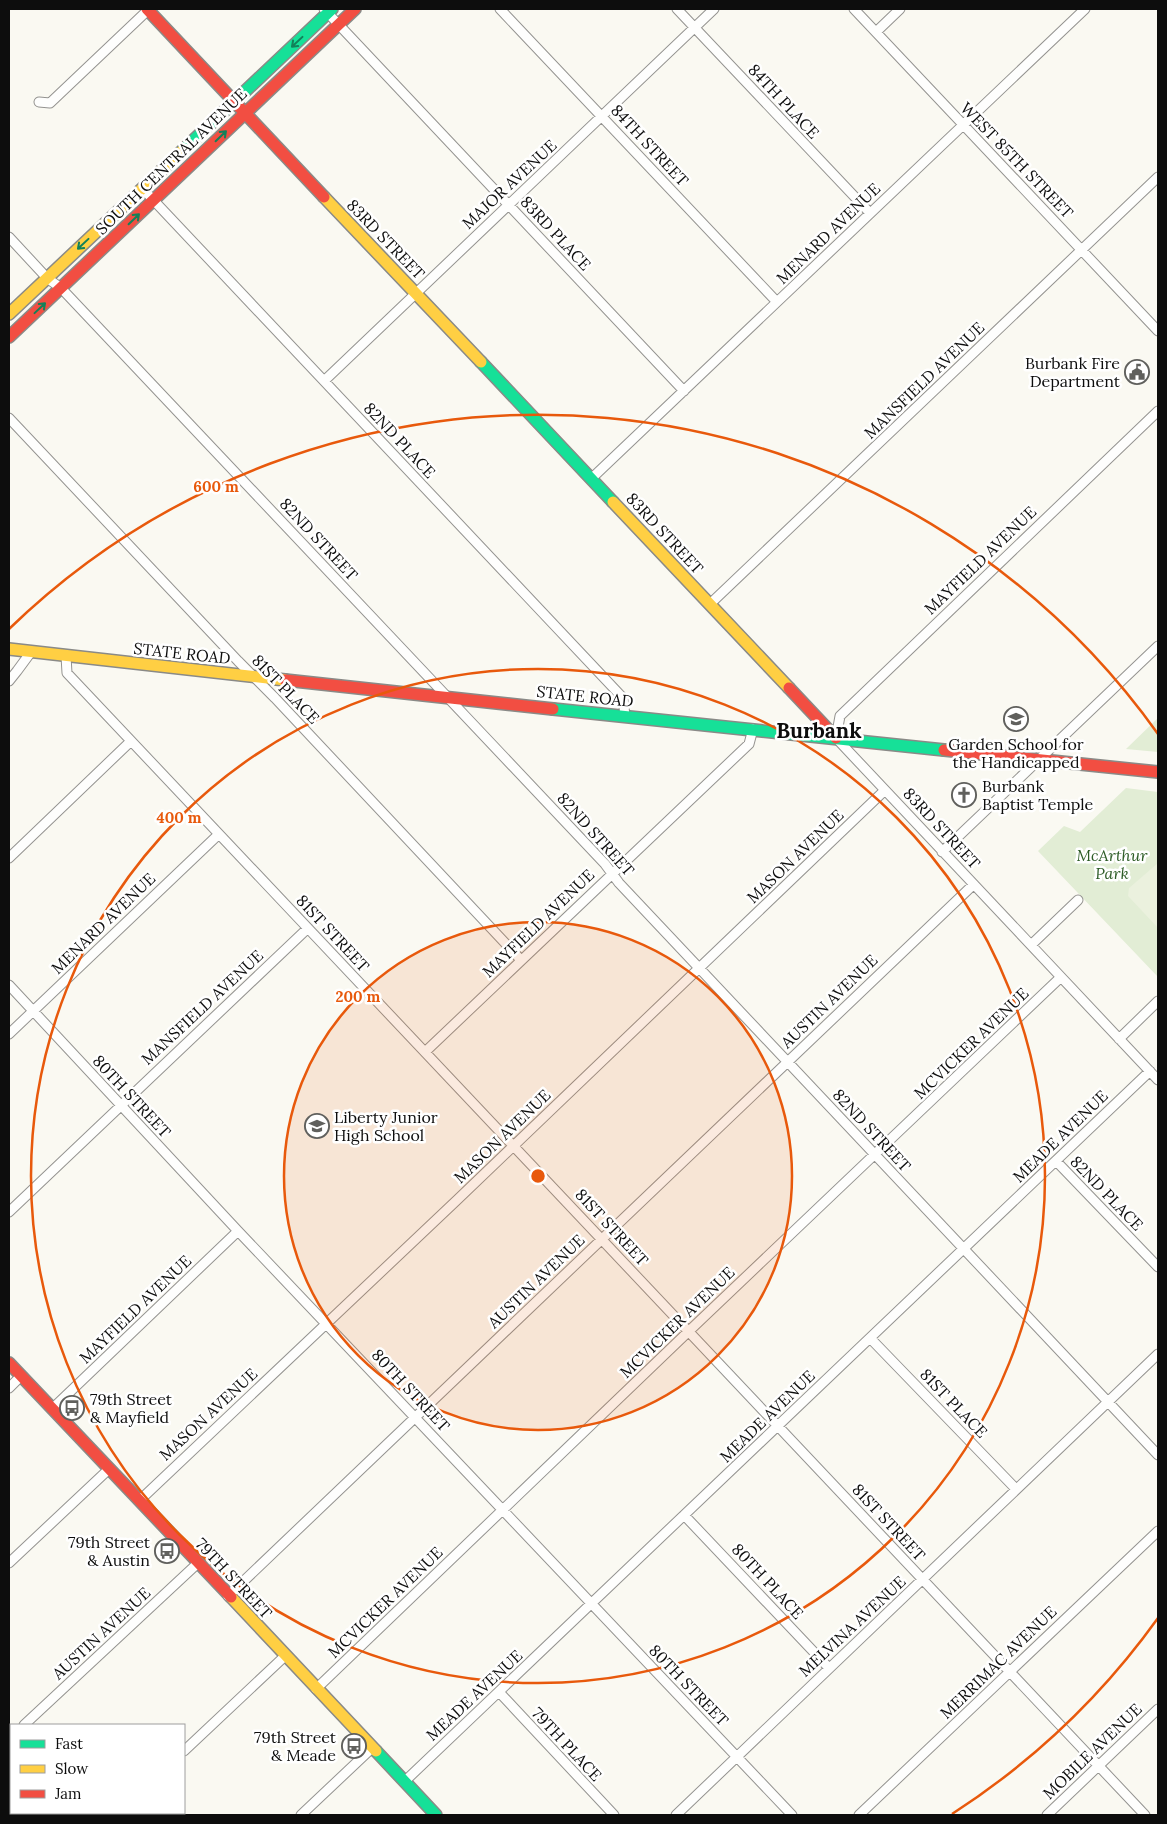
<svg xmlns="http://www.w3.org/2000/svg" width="1167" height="1824" font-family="Lora,serif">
	<rect width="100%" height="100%" fill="#faf9f2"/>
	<path fill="#e2edd5" d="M1158,718v34l-32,-3z
		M1126,788l32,4v185l-120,-126 26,-25 16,6z"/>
	<path fill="#ebf1de" d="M1158,863v65l-30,-32 1,-8z"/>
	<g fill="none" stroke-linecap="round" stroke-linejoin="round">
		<defs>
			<path id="street" d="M324,9l360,382
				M500,9l277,293
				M677,9l193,204
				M854,9l304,322
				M876,32l24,-23
				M39,102l11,1 98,-93
				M142,188l481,510 2,18
				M9,237l38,41 14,10 544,576 14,19 539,572
				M324,381l390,-372
				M1158,411l-318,305 -4,22 322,342
				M9,418l229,243 37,37 246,262
				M592,478l493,-469
				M710,604l448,-427
				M66,656l1,17 1078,1142
				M9,681l8,-10 14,-19
				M942,852l216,-206
				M9,858l122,-117
				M1031,945l47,-45
				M9,985l229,246 554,584
				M9,1034l210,-200
				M1119,1039l39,-38
				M425,1052l324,-308 4,-15
				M1056,1161l102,106
				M9,1212l299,-284
				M870,1338l146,151
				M9,1388l12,-12
				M52,1409l186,-178
				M139,1501l318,-301 427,-409
				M684,1515l145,153
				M9,1563l100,-94
				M228,1596l745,-711
				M316,1689l373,-358 372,-354
				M499,1692l115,123
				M24,1725l174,-162
				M9,1739l2,2
				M184,1751l101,-95
				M404,1782l746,-711
				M79,1813l2,2
				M116,1815l2,-2
				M301,1815l71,-67
				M676,1815l482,-461
				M859,1815l299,-284
				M1047,1815l111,-106"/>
			<path id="fast" d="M182,151l150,-142
				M481,362l132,140
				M553,709l391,41
				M376,1751l60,64"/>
			<path id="slow" d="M324,197l157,165
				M9,314l173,-163
				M613,502l176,186
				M9,649l276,31
				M231,1597l145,154"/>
			<path id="jam" d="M147,9l177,188
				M9,337l346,-328
				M285,680l268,29
				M789,688l47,50
				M944,750l214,22
				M9,1363l222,234"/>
		</defs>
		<use href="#street" stroke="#949390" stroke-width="11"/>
		<use href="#fast" stroke="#8a8a87" stroke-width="14"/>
		<use href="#slow" stroke="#8a8a87" stroke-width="14"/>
		<use href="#jam" stroke="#8a8a87" stroke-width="14"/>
		<use href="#street" stroke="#fefefd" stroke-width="9"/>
		<use href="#fast" stroke="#16e098" stroke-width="11"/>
		<use href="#slow" stroke="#ffcf43" stroke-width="11"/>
		<use href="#jam" stroke="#f24e42" stroke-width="11"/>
	</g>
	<defs><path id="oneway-shaft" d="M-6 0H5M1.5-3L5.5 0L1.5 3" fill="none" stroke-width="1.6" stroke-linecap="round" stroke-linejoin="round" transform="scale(1.25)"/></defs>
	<g stroke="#128159">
		<use href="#oneway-shaft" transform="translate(297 42) rotate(137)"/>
		<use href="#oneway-shaft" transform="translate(221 136) rotate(-44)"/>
		<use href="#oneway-shaft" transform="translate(134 219) rotate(-44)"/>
		<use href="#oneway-shaft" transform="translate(83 244) rotate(137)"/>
		<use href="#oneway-shaft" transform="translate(40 308) rotate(-43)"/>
	</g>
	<circle cx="538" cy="1176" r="254" fill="#e8590c" fill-opacity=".12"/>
	<g fill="none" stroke="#e8590c" stroke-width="2.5">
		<circle cx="538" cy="1176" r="254"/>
		<circle cx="538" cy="1176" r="507"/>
		<path d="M1158 1618A761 761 0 0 1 952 1814M9 629A761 761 0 0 1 1158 734"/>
	</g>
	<defs>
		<symbol id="civic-ring" viewBox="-11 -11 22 22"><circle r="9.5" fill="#fff" stroke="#60605d" stroke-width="1.5"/><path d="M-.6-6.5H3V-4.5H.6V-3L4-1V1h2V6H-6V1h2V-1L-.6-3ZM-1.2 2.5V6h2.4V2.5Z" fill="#60605d"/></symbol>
		<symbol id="school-ring" viewBox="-11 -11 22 22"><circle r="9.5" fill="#fff" stroke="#60605d" stroke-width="1.5"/><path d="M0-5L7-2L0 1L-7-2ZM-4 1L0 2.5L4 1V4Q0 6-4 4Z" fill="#60605d"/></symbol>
		<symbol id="church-ring" viewBox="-11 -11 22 22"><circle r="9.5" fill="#fff" stroke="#60605d" stroke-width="1.5"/><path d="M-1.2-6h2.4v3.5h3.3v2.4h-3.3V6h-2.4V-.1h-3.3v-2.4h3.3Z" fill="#60605d"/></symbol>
		<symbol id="bus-ring" viewBox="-11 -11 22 22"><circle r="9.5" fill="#fff" stroke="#60605d" stroke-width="1.5"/><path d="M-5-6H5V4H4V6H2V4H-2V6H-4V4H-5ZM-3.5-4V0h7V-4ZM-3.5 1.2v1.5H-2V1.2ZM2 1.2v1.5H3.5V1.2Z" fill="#60605d"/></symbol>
	</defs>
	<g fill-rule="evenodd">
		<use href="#civic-ring" x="1123" y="358" width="28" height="28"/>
		<use href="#school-ring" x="1002" y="705" width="28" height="28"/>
		<use href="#church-ring" x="950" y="781" width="28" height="28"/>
		<use href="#school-ring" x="303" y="1112" width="28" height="28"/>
		<use href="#bus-ring" x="58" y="1394" width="28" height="28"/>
		<use href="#bus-ring" x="153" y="1537" width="28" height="28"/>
		<use href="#bus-ring" x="340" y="1732" width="28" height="28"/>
	</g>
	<g text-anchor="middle" stroke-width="5" stroke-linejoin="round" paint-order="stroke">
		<g font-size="16" fill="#0d0d0d" stroke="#fff">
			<text transform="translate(784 101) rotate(47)" y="6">84TH PLACE</text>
			<text transform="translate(650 145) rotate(47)" y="6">84TH STREET</text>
			<text transform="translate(1017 160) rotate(46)" y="6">WEST 85TH STREET</text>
			<text transform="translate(171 161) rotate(-44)" y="6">SOUTH CENTRAL AVENUE</text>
			<text transform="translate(509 184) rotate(-43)" y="6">MAJOR AVENUE</text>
			<text transform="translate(556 233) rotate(47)" y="6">83RD PLACE</text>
			<text transform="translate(828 233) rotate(-44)" y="6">MENARD AVENUE</text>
			<text transform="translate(386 239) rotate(46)" y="6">83RD STREET</text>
			<text transform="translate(924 380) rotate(-44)" y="6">MANSFIELD AVENUE</text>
			<text transform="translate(400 440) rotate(47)" y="6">82ND PLACE</text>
			<text transform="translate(665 533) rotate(47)" y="6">83RD STREET</text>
			<text transform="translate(319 539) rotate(47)" y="6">82ND STREET</text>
			<text transform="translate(980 560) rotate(-44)" y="6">MAYFIELD AVENUE</text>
			<text transform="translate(182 653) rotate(6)" y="6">STATE ROAD</text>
			<text transform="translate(286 689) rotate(46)" y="6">81ST PLACE</text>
			<text transform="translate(585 696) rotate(6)" y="6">STATE ROAD</text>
			<text transform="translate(942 828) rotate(47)" y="6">83RD STREET</text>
			<text transform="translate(596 834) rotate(48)" y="6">82ND STREET</text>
			<text transform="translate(795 856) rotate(-44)" y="6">MASON AVENUE</text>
			<text transform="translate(103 923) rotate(-44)" y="6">MENARD AVENUE</text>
			<text transform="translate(538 923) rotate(-44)" y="6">MAYFIELD AVENUE</text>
			<text transform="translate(333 933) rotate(47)" y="6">81ST STREET</text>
			<text transform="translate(829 1001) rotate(-44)" y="6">AUSTIN AVENUE</text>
			<text transform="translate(202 1007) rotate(-43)" y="6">MANSFIELD AVENUE</text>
			<text transform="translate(971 1043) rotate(-44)" y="6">MCVICKER AVENUE</text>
			<text transform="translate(132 1096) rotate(47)" y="6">80TH STREET</text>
			<text transform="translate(872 1130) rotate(47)" y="6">82ND STREET</text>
			<text transform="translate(502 1136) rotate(-44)" y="6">MASON AVENUE</text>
			<text transform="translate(1060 1136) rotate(-44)" y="6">MEADE AVENUE</text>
			<text transform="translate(1107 1193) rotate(46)" y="6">82ND PLACE</text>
			<text transform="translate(612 1227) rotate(47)" y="6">81ST STREET</text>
			<text transform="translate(536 1281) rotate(-44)" y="6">AUSTIN AVENUE</text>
			<text transform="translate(135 1309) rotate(-44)" y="6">MAYFIELD AVENUE</text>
			<text transform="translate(677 1322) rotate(-44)" y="6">MCVICKER AVENUE</text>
			<text transform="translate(411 1390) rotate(47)" y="6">80TH STREET</text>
			<text transform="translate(954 1403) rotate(46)" y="6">81ST PLACE</text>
			<text transform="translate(208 1414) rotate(-43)" y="6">MASON AVENUE</text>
			<text transform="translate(767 1416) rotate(-44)" y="6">MEADE AVENUE</text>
			<text transform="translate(889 1522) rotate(47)" y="6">81ST STREET</text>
			<text transform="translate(234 1578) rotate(47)" y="6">79TH STREET</text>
			<text transform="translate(768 1581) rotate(47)" y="6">80TH PLACE</text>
			<text transform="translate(385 1602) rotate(-44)" y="6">MCVICKER AVENUE</text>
			<text transform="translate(852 1626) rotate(-43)" y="6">MELVINA AVENUE</text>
			<text transform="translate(101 1633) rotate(-43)" y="6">AUSTIN AVENUE</text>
			<text transform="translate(998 1662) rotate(-44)" y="6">MERRIMAC AVENUE</text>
			<text transform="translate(689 1685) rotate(46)" y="6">80TH STREET</text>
			<text transform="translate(474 1695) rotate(-43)" y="6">MEADE AVENUE</text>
			<text transform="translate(567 1744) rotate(47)" y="6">79TH PLACE</text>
			<text transform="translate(1092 1751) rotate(-44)" y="6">MOBILE AVENUE</text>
		</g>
		<g font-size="16" fill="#0d0d0d" stroke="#fff" text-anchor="end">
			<text x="1120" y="369">Burbank Fire<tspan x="1120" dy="18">Department</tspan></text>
			<text x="1016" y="750" text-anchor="middle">Garden School for<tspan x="1016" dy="18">the Handicapped</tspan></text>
			<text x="982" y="792" text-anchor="start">Burbank<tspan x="982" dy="18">Baptist Temple</tspan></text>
			<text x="334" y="1123" text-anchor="start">Liberty Junior<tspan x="334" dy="18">High School</tspan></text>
			<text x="90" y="1405" text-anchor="start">79th Street<tspan x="90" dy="18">&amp; Mayfield</tspan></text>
			<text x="150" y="1548">79th Street<tspan x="150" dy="18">&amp; Austin</tspan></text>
			<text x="336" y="1743">79th Street<tspan x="336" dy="18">&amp; Meade</tspan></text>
		</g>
		<g font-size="16" font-style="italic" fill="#2d5c26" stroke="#fff">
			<text x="1112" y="861">McArthur<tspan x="1112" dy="18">Park</tspan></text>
		</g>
		<g font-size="21" font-weight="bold" fill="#0d0d0d" stroke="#fff">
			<text x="819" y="738">Burbank</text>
		</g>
	</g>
	<circle cx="538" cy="1176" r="8" fill="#e8590c" stroke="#fff" stroke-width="2.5"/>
	<g font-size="15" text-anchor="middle" font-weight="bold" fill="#e8590c" stroke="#fff" stroke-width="5" stroke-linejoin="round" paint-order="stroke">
		<text x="216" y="492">600 m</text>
		<text x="179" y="823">400 m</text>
		<text x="358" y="1002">200 m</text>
	</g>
	<rect width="1167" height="1824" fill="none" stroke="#0d0d0d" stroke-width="20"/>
	<rect x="10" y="1724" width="175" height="90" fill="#ffffff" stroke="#9e9e9e"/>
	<rect x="20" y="1740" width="25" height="8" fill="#16e098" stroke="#9e9e9e"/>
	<text x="55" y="1749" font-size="15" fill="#0d0d0d">Fast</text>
	<rect x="20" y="1765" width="25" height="8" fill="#ffcf43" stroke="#9e9e9e"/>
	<text x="55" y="1774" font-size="15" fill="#0d0d0d">Slow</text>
	<rect x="20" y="1790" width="25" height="8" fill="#f24e42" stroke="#9e9e9e"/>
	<text x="55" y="1799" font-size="15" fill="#0d0d0d">Jam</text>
</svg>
